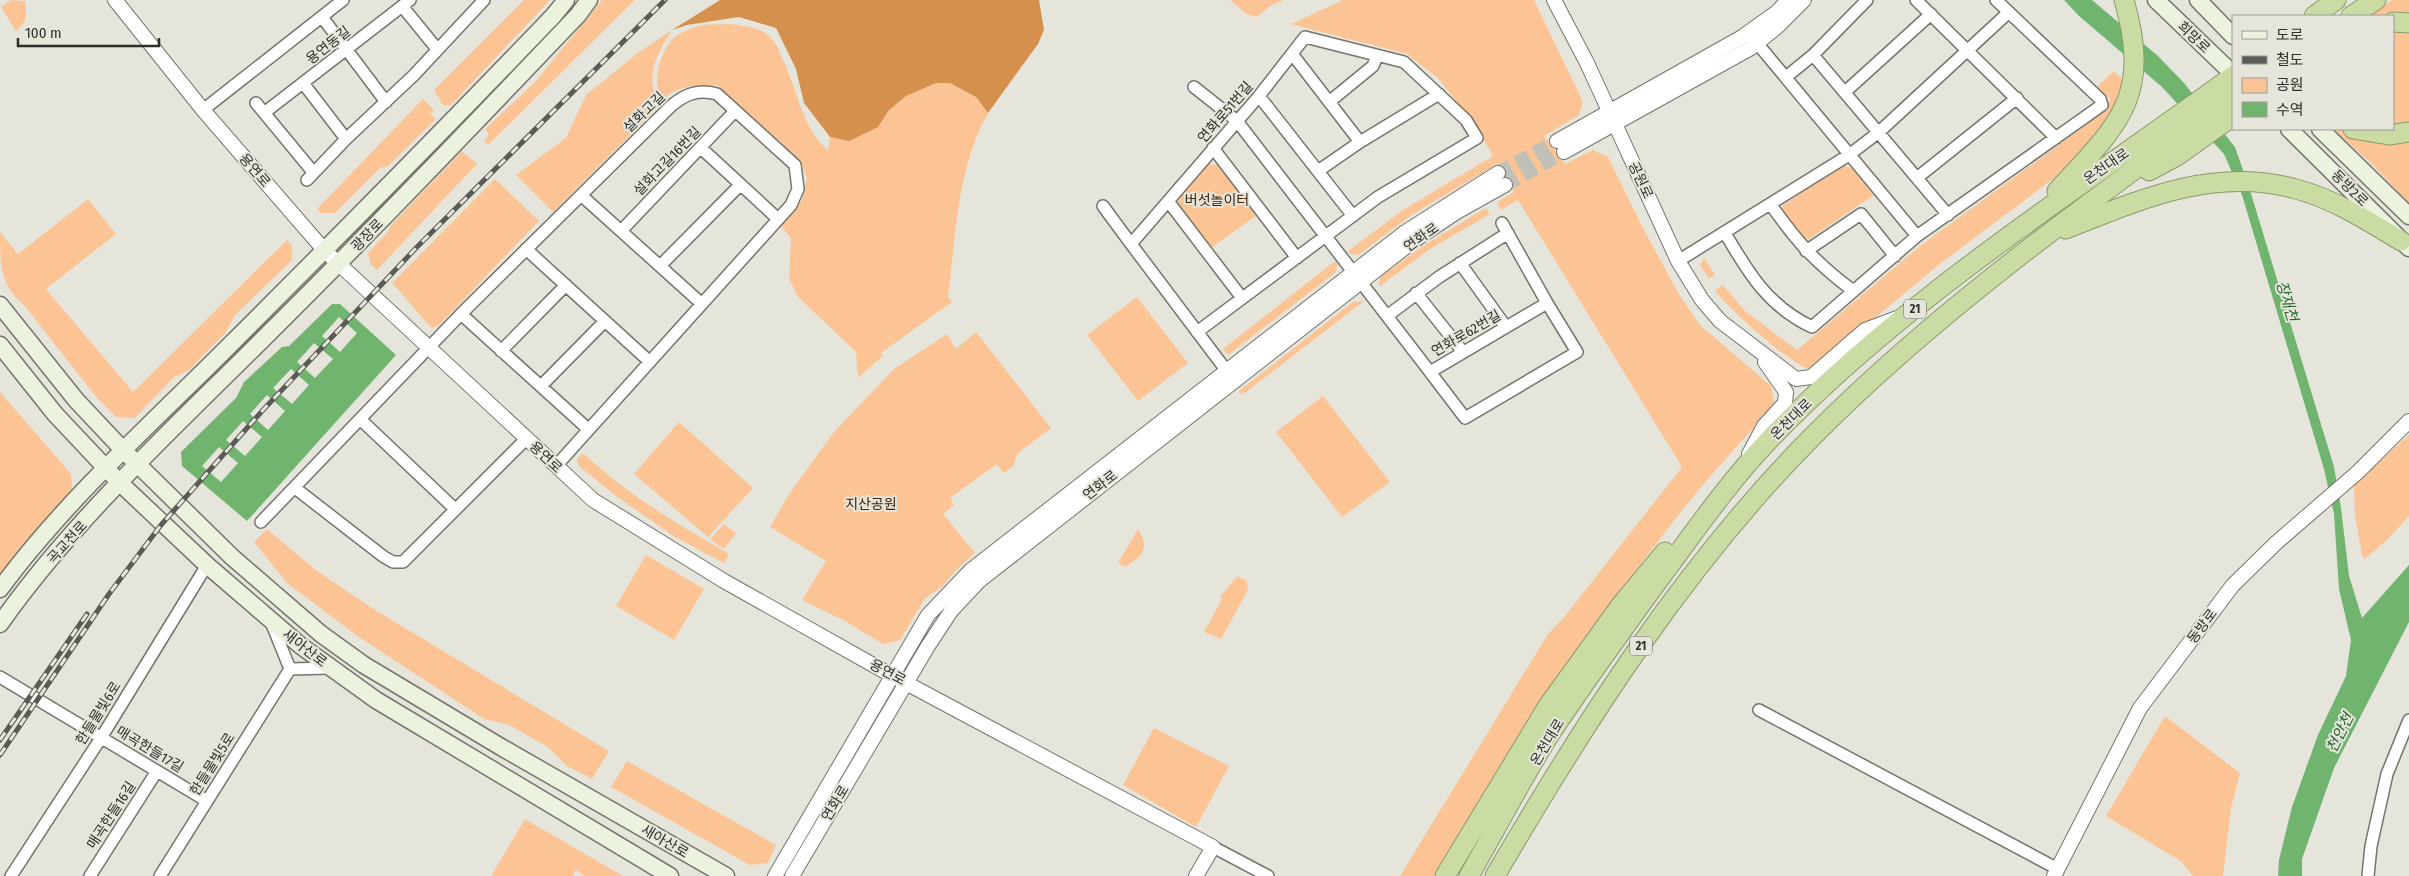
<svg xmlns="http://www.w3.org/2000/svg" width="2409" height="876" font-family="'Fira Sans Condensed','Noto Sans KR',sans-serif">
	<rect width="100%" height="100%" fill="#e5e5dc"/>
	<path fill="#fcc494" d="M11,0l14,1c2,14 2,21 -9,30l-15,-24z
		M524,0h26l-99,105h-8l-9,-15z
		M602,0h33l-147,145 -4,-3 5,-7 -4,-6 50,-47z
		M1230,0h54l-12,5 -16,12 -11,-4z
		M1343,0h191l49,102 -4,13 -35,21 21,28 28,-14 15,7 35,71 37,68 20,29 71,61 4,19c-26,28 -53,57 -78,87 -98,120 -181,252 -262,384h-35l148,-242 17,-18 117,-149 -164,-267 -17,10 -4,-8 17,-10 -17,-28 -84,50 -55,41 -7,-1 -3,-3 55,-41 90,-54 -18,-31 -37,-47 -31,-24 -116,-30z
		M2392,0h17v17l-39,-1z
		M731,24c12,2 28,3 37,11 7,6 11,15 14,23 15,29 20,71 46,92l2,-13 19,3 29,-13 11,-17 17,-14 30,-13h14l26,14 12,16c-31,54 -32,123 -40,184l4,5 -71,51 2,3 -25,22 -2,-26 -58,-55 -9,-18 2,-41 -10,-12 21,-26 5,-22 -7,-18 -83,-75c-21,0 -39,0 -55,15 -11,-17 -2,-50 13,-63 5,-4 15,-8 21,-10 11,-4 24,-2 35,-3z
		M2393,28h16v99l-16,2z
		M672,30c-17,28 -27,44 -13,76l-106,106 -37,-37 50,-37 20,-43 53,-43z
		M2114,71l11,11 -13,37 -26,30 -29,27 -116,87 -129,107c-20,-4 -85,-62 -97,-80l8,-5 22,26 52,39 123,-104 188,-137 2,-10 -13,-12z
		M423,99l11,11 -4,4 6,5 -48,47 -8,2 -45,45h-14l-4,-4z
		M2333,129h9l9,4 58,5v66l-37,-40z
		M462,151l15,13 -100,106 -6,-5 -3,-12 19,-20 4,-8z
		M1208,164l10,1 39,50 -46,33 -33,-44 1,-6z
		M1843,166l9,2 22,27 -65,44 -9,-2 -18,-27 1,-5z
		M495,179l44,42 -101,105 -6,2c-15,-15 -25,-30 -40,-45z
		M88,199l28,35 -70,55 87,103 154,-152 5,5v15l-57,55 -10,18 -36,37 -15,7 -39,41 -19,-1 -19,-19 -73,-93c-24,-19 -24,-41 -24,-73l18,22z
		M1486,208l4,6 -60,35 -51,38 1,-10 46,-33z
		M1704,258l11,17 -6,4 -9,-14z
		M1335,261l2,2 -1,9 -108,83 -5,-6z
		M1137,297l51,66 -50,38 -51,-66z
		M1364,301l-122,94 -3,-4 114,-89z
		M976,332l75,96 -33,25 -5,13 -9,7 -7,-9 -47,34 4,7 -11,9 32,39 -20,18 -12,15 -18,12 -25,42 -17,4 -38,-23 -43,-21 24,-39 -56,-34 19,-33 45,-62 60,-63 53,-35 9,15z
		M0,392l71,82 1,15 -72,85z
		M1323,396l67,86 -48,35 -66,-85z
		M679,422l74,66 -45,49 -74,-63z
		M2409,435v81l-22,24 -22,19 -3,-4 -7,-40 -1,-30z
		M583,453c44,41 94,71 146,101l-5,9 -49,-26 -59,-41 -37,-30 -2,-7z
		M724,524l12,9 -12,16 -14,-10z
		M267,529l50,42 58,39 234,141 -17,28 -25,-13 -19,-19 -39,-22 -25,-6 -128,-84 -69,-52 -33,-41z
		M1138,529c13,20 4,27 -13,38l-7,-4z
		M646,555l58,34 -30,51 -58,-34z
		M1237,576l10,5 1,9 -27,49 -17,-7 18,-33 -2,-2z
		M2165,716l75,57 -9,35 -8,68h-30l-11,-14 -76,-46z
		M1154,728l75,38 -33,61 -73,-42z
		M627,761l149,84 -8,18 -18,2 -139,-78z
		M525,819l98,57h-38l-9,-6 -4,6h-81z"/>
	<path fill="#d6904e" d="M720,0h319l5,30 -6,14 -50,69 -12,-16 -26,-14h-14l-30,13 -17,14 -11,17 -29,14 -19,-4 -26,-34 -8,-34 -20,-41 -37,-11 -52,8 -15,5z"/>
	<path fill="#71b470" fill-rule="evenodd" d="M2064,0h28l66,56 26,27 51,64 14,40 85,280 7,41 8,68 13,42 47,-53v57l-75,146 -32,91v17h-24l1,-16 13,-53 26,-72 28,-59 5,-36 -12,-51 -5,-75 -10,-45 -82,-274 -18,-41 -62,-67 -83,-71z
		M332,304h8l56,51 -149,166 -65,-55 -1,-14 55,-54 8,-16 38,-35 7,-1zM339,317l18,16 -17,19 -18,-16zM314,343l19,16 -18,19 -18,-16zM291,369l18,16 -17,19 -19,-16zM267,395l18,16 -17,19 -18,-16zM243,421l19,16 -17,19 -19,-16zM219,447l19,16 -17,19 -19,-16z"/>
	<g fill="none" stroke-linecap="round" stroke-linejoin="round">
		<path stroke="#c0c0b9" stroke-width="14" stroke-dasharray="14 7" stroke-linecap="butt" d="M1498,173l59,-32
			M1505,185l59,-33"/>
		<defs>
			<path id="minor" d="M1916,0l140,138
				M402,6l35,43
				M322,17l64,85
				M1757,43l160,193
				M1293,55l67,87
				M1813,55l135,160
				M1786,77l27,-22 54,-55
				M303,83l43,56
				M1194,87l43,34 193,251 117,-69 -45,-80
				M1845,92l86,-78
				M1259,96l94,120
				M1329,102l44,-36 4,-10
				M256,103l57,69
				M203,110l140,-110
				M264,113l146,-113
				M701,148l77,71
				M1213,148l84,110
				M1318,171l42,-29 79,-48
				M1918,177l99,-79
				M307,180l39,-41 68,-64 70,-75
				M581,195l121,109
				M1168,201l74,97
				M1771,205c27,38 44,57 81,85
				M1103,206l28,38
				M621,231l114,-120
				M1725,233c24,41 43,73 87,94l105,-91 185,-131 -2,-6 -104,-99
				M526,249l124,113
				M1806,251l55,-37 34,42
				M1678,261l171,-106 30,-23 130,-120
				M1460,263l46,64
				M660,266l80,-81
				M1416,293l47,59
				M461,314l127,115
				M1387,316l52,-39 69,-44
				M1197,332l181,-135 99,-59 -11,-18 -62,-58 -99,-25 -46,59 -128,148 95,126
				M501,351l65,-66
				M1430,372l35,46 112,-66 -30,-49
				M541,386l64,-65
				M360,419l95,90
				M295,488l89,69 9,5h10l123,-123
				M261,522l200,-208 210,-208c14,-12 27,-17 46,-12l78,71 3,24 -7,16 -235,261
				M271,622l19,47
				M290,669l39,-1
				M0,677l207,124
				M1759,710l297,158
				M1213,847l55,29
				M11,876l90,-138 106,-173
				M90,876l67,-105
				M160,876l130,-207
				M2368,876l3,-30 16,-72 22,-54"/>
			<path id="tertiary" d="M115,0l88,110 122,141 268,249 131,81 167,94 322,172 -17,29
				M1554,0l33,63 91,198 24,39 18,21 76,58 15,-2 54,-47 32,-12
				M1557,141l185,-104 35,-25 11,-12
				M1564,152l187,-104 27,-22 26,-26
				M1749,454l15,-28 21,-23 1,-11 -21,-30
				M775,876l153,-261 43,-45 433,-337 94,-60
				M792,876l136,-230 23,-35 28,-30 433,-339 43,-29 50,-28
				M2054,876l86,-168 93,-123 43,-42 82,-71 51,-51"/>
			<path id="secondary" d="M2156,0l77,74
				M2198,0l35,36
				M2289,129l120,119
				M2320,129l89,87
				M0,305l76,95 48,51 108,106 89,77 43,31 137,82 225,129
				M0,345l55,69 65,69 87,82 94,81 75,54 294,176
				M0,589c64,-87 151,-165 228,-242 110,-110 219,-220 326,-332l12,-15
				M0,624c73,-104 176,-198 266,-288 106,-105 209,-213 312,-321l11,-15"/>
			<path id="trunk" d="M2314,16l22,-16
				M2351,16l25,-16
				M2393,22l16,1
				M2353,129l36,6 20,-3
				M2149,171l28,-15 56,-40
				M2057,191c62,-67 95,-94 67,-191
				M2066,229c75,-30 149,-63 230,-40 38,10 72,32 105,52
				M1445,876l103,-170 73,-101 44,-53
				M1469,876c27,-47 52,-96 81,-142 35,-53 73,-105 110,-156 35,-47 68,-95 108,-137 137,-143 306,-249 465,-365
				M1495,876c91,-156 190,-311 318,-440 127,-128 274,-232 420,-338"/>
		</defs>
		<use href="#minor" stroke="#75746d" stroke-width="14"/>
		<use href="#tertiary" stroke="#75746d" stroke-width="16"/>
		<use href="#secondary" stroke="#75746d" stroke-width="19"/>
		<use href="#trunk" stroke="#8a9a6b" stroke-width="21"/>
		<use href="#minor" stroke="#fff" stroke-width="11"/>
		<use href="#tertiary" stroke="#fff" stroke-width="14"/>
		<use href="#secondary" stroke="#ebf2dd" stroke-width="16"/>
		<use href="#trunk" stroke="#cadca4" stroke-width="19"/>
		<defs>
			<path id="rail" d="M0,740l87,-126
				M0,755l109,-161 52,-69 102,-115 154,-163 248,-247"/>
		</defs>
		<use href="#rail" stroke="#5b5b56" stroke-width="5"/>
		<use href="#rail" stroke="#e5e5dc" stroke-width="3" stroke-dasharray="9" stroke-linecap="butt"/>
	</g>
	<g text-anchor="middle" stroke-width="4" stroke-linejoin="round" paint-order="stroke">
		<g fill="#e5e5dc" stroke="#656560" stroke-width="1">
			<rect x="1904" y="299.5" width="22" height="19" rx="4"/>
			<rect x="1630" y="636.5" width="22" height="19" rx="4"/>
		</g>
		<g font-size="12" font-weight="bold" fill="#2e2e2b">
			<text x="1915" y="313">21</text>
			<text x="1641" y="650">21</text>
		</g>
		<g font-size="14" fill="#2e2e2b" stroke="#e5e5dc">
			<text transform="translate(2194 37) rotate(44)" y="5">희망로</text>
			<text transform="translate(328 45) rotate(-38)" y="5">용연동길</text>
			<text transform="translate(644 112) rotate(-44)" y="5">설화고길</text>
			<text transform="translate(1225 112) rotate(-49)" y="5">연화로51번길</text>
			<text transform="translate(667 161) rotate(-46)" y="5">설화고길16번길</text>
			<text transform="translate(2106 166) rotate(-35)" y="5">온천대로</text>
			<text transform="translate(255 170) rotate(49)" y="5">용연로</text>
			<text transform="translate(1641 180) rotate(65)" y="5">공원로</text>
			<text transform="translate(2350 188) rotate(45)" y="5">동방2로</text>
			<text transform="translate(367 235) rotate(-46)" y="5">광장로</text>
			<text transform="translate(1421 237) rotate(-35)" y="5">연화로</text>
			<text transform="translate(1466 333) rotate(-30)" y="5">연화로62번길</text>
			<text transform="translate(1791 419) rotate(-45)" y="5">온천대로</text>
			<text transform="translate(546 457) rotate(43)" y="5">용연로</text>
			<text transform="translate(1100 485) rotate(-38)" y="5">연화로</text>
			<text transform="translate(67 542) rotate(-48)" y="5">곡교천로</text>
			<text transform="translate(2202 626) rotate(-53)" y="5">동방로</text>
			<text transform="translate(305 648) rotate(38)" y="5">새아산로</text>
			<text transform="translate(888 672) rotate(28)" y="5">용연로</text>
			<text transform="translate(98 713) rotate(-58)" y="5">한들물빛6로</text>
			<text transform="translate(1547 742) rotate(-59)" y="5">온천대로</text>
			<text transform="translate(150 749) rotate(31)" y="5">매곡한들17길</text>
			<text transform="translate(212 764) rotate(-58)" y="5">한들물빛5로</text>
			<text transform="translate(835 803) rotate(-59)" y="5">연화로</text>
			<text transform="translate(111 815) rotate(-57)" y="5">매곡한들16길</text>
			<text transform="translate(665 841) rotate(30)" y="5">새아산로</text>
		</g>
		<g font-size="14" fill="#422508" stroke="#e5e5dc">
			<text x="1217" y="205">버섯놀이터</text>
			<text x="871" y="509">지산공원</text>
		</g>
		<g font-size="15" font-style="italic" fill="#236626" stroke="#e5e5dc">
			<text transform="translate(2287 301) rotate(73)" y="5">장재천</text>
			<text transform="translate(2340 733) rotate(-63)" y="5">천안천</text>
		</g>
	</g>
	<rect x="2232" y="15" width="162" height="115" fill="#e5e5dc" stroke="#9c9c95"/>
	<rect x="2242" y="31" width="25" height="8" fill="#ebf2dd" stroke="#9c9c95"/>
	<text x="2276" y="40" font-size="15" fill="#2e2e2b">도로</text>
	<rect x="2242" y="56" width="25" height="8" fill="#5b5b56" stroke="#9c9c95"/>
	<text x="2276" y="65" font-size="15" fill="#2e2e2b">철도</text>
	<rect x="2242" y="78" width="25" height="15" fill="#fcc494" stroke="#9c9c95"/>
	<text x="2276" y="90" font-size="15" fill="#2e2e2b">공원</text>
	<rect x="2242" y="102" width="25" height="15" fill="#71b470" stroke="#9c9c95"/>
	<text x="2276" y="115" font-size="15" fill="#2e2e2b">수역</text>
	<path d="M18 38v8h141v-8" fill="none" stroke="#2e2e2b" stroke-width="2.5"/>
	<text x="25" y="38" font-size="15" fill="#2e2e2b" stroke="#e5e5dc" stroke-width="4" paint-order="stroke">100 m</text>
</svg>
